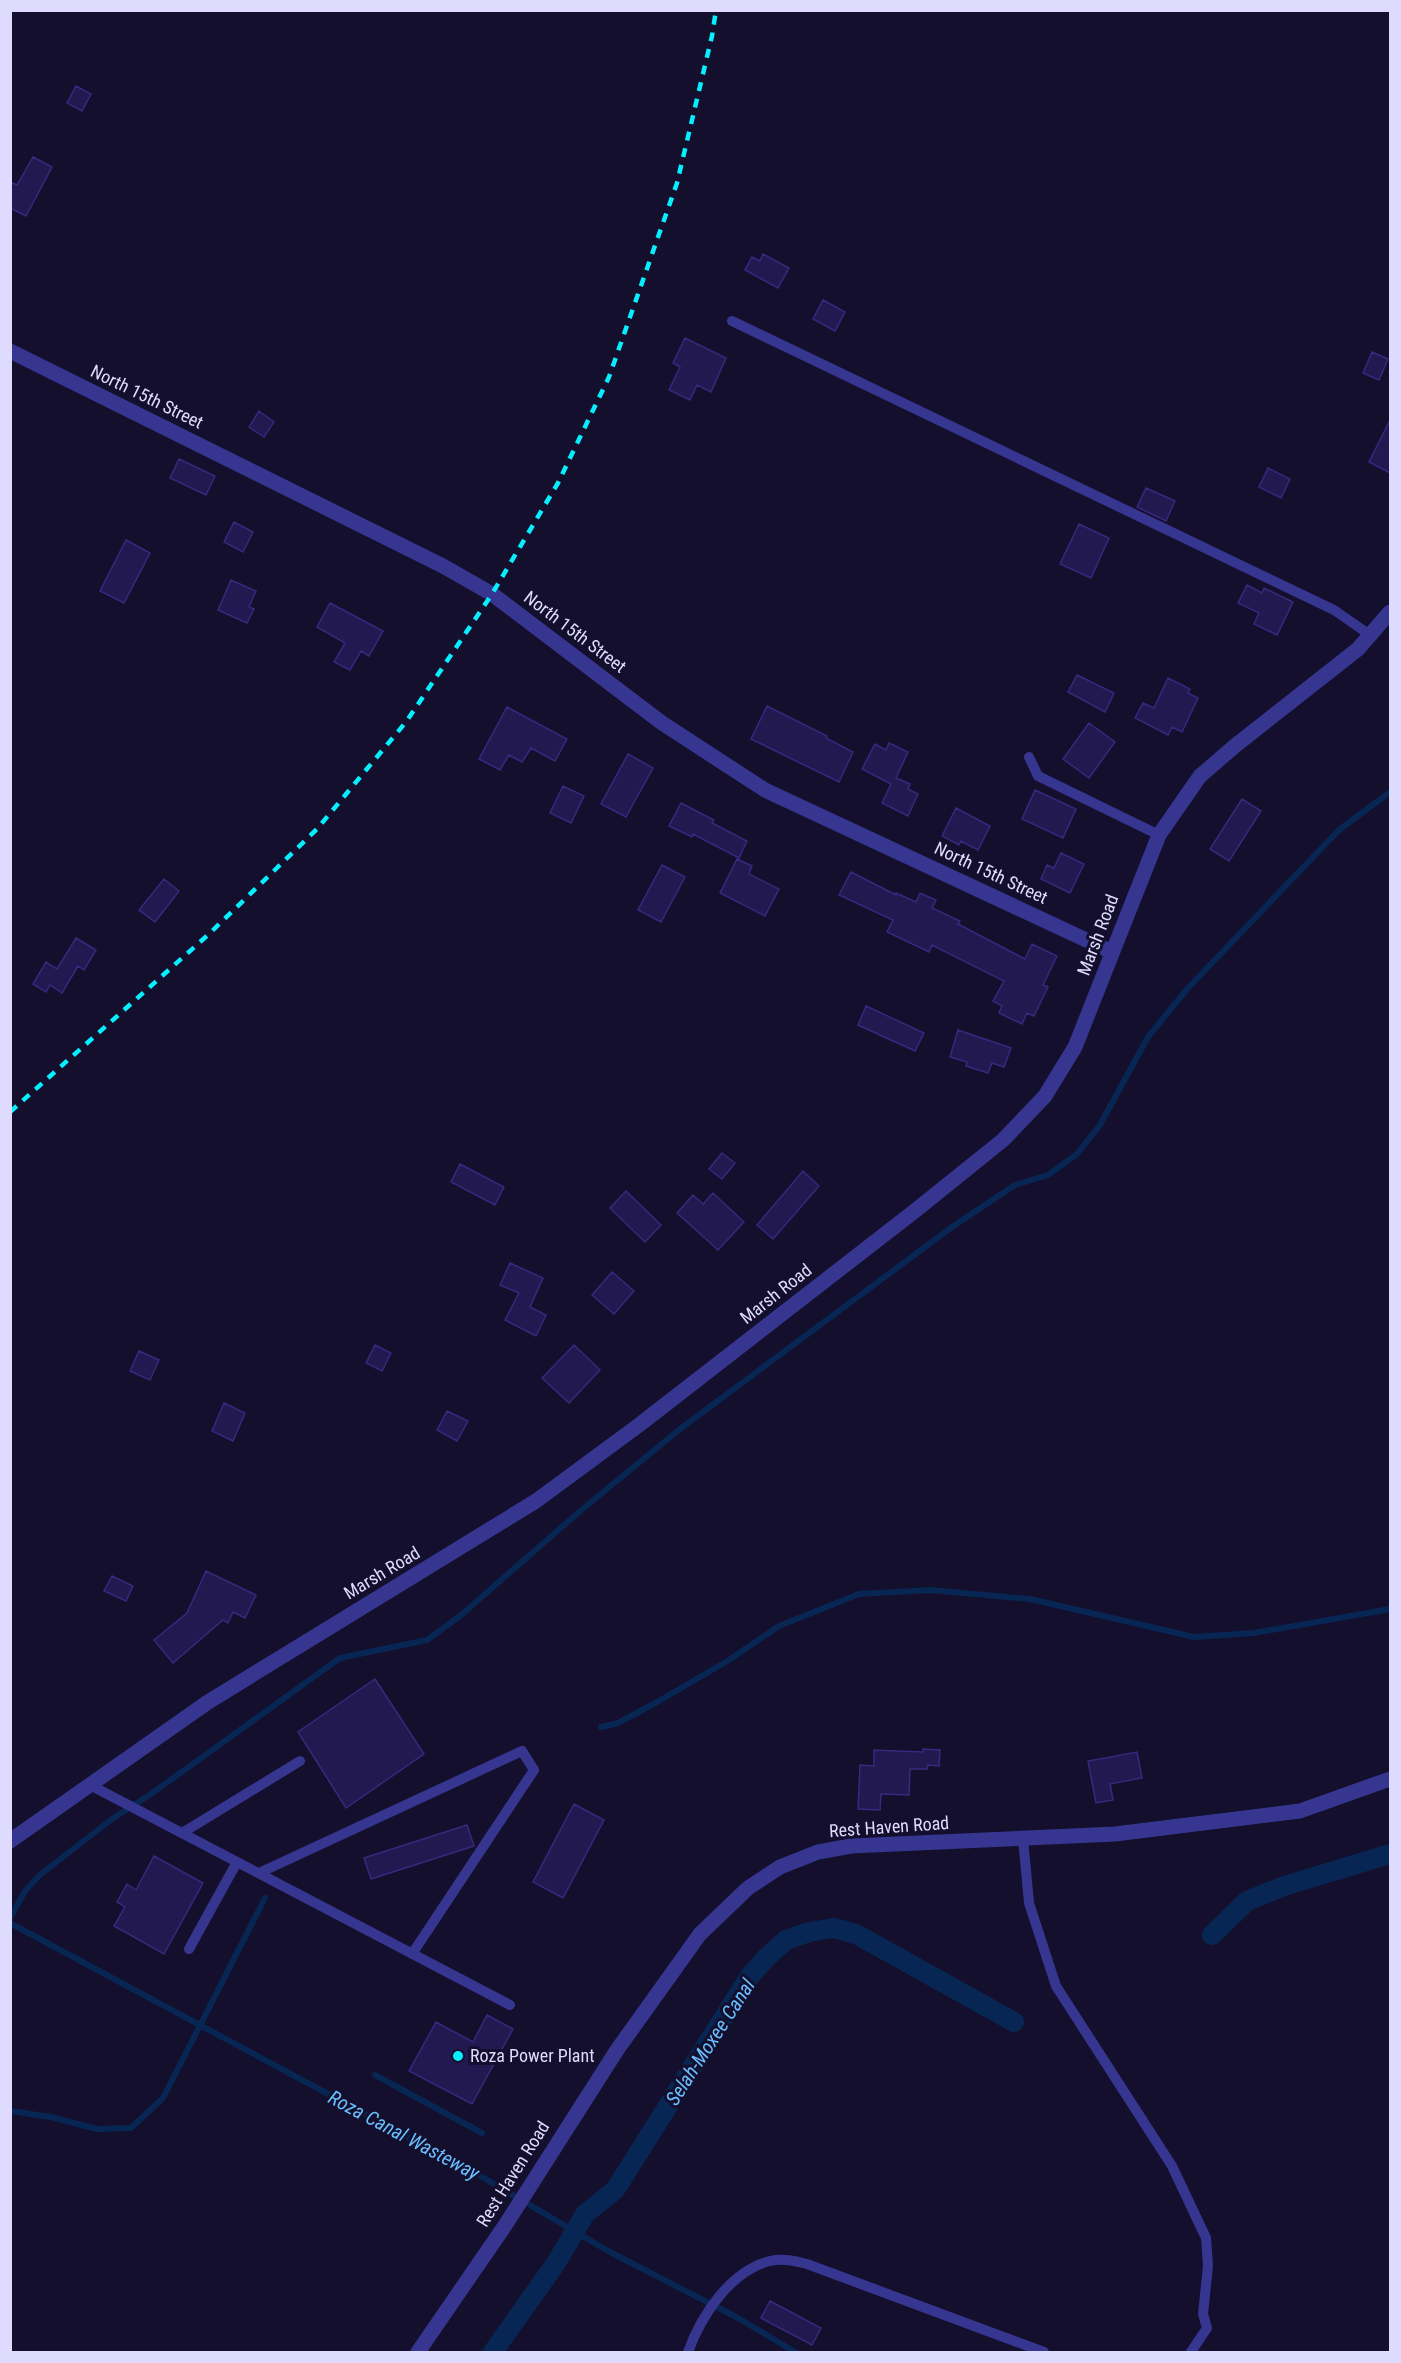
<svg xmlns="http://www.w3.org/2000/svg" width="1401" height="2363" font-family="'Roboto Condensed',sans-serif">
	<rect width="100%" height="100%" fill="#130f2d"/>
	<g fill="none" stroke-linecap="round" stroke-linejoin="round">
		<path stroke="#082653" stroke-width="6" d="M601,1727l17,-4 41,-22 70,-41 50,-34 80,-32 71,-4 100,9 164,38 60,-4 136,-24
			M10,1918l15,-27 16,-17 71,-55 39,-25 189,-136 87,-18 33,-24 119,-104 101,-83 272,-202 63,-42 33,-10 29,-21 23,-29 48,-88 40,-49 151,-158 51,-38
			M10,1923l467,251 133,78 130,67 55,33
			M375,2075l107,58
			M10,2111l41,6 46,12 34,-1 32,-30 102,-200"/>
		<path stroke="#082653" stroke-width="20" d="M1212,1935l35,-34 37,-15 106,-32
			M493,2352l63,-89 29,-49 30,-24 135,-214 17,-19 19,-17 23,-8 25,-4 22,6 158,88"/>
	</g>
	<path fill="#221950" stroke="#37297e" stroke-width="1.5" d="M76,86l15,8 -9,17 -15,-8z
		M33,157l19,10 -26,49 -16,-8v-26l7,3z
		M763,254l26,14 -11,20 -33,-18 7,-13 8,4z
		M823,300l22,12 -10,19 -22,-12z
		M685,338l41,20 -15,34 -14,-7 -7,15 -21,-10 11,-23 -7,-4z
		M1372,352l16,7 -9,21 -16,-7z
		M259,411l15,11 -10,15 -15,-10z
		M1390,420v53l-21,-11z
		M179,459l36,17 -9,19 -36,-17z
		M1268,468l22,11 -9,19 -22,-11z
		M1146,488l29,13 -9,20 -29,-14z
		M234,522l19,10 -10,20 -19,-10z
		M1079,524l30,14 -18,40 -31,-14z
		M126,540l24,13 -26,50 -24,-12z
		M231,580l25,11 -7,16 5,2 -7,14 -29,-13z
		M1247,585l15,8 2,-5 29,14 -16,33 -23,-11 5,-11 -21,-10z
		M330,603l53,28 -14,25 -8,-5 -11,19 -16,-8 11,-19 -28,-16z
		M1077,675l37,18 -9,19 -37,-20z
		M1168,678l22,11 -2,4 10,5 -16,34 -10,-5 -4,8 -33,-17 8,-15 11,5z
		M767,706l60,30 -1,2 27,14 -14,30 -88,-43z
		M507,707l60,32 -12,22 -24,-13 -9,14 -13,-7 -9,15 -21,-11z
		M1089,723l26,19 -26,36 -26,-19z
		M889,743l19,9 -12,26 14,6 -2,5 10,5 -10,22 -26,-13 9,-19 -29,-15 13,-25 11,6z
		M628,754l25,14 -27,49 -25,-13z
		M563,786l21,10 -13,27 -21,-10z
		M1035,790l41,19 -13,29 -41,-19z
		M1242,799l19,12 -32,50 -19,-12z
		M681,803l33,17 -2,3 35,18 -8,17 -46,-24 -1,3 -23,-11z
		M956,808l34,18 -12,24 -17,-9 -2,4 -17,-9z
		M1061,853l23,11 -14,29 -29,-14 6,-14 7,3z
		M737,859l15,7 -3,8 30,15 -14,27 -45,-23z
		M662,865l23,12 -24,45 -23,-12z
		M851,872l45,23v-2l20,9 4,-9 16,7 -4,8 28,13 -2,3 67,35 7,-15 25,12 -14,29 5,2 -14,29 -7,-3 -5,11 -23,-11 3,-7 -9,-5 11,-20 -72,-36 -3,7 -42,-20 6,-12 -54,-25z
		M164,879l15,12 -24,31 -16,-12z
		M76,938l20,12 -12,20 -6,-4 -16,27 -12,-8 -4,7 -13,-8 13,-22 11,7z
		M866,1006l58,27 -9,18 -57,-26z
		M958,1030l53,18 -7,19 -12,-4 -4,10 -22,-7 1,-4 -17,-5z
		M722,1153l13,10 -13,16 -13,-10z
		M460,1164l44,23 -9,18 -44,-23z
		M803,1171l16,15 -46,53 -16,-14z
		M626,1191l35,34 -16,17 -35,-34z
		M713,1193l31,29 -26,28 -41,-37 16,-18 10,9z
		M510,1263l33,15 -13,29 16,8 -10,21 -31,-16 14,-27 -19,-8z
		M612,1272l22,19 -20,23 -22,-19z
		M375,1345l16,8 -9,18 -16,-8z
		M574,1345l26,25 -31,33 -27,-25z
		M139,1351l20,9 -9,20 -20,-9z
		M224,1403l21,10 -12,28 -21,-10z
		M447,1411l21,10 -11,20 -20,-11z
		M206,1571l50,24 -11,23 -12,-6 -5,11 -5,-3 -50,43 -19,-23 33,-27z
		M112,1576l21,10 -7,15 -22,-10z
		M375,1679l49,75 -78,54 -48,-76z
		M923,1749l17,1 -1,16 -11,-1 -1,4h-17l-1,26 -28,-1 -1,16 -22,-1 2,-44 14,1v-16l49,2z
		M1137,1752l5,26 -32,6 3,16 -17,3 -8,-42z
		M574,1804l30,16 -41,78 -30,-16z
		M467,1825l7,21 -103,33 -7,-21z
		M154,1856l49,27 -39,71 -50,-28 11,-19 -8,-5 10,-18 9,6z
		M487,2015l26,14 -41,75 -63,-33 27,-49 37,20z
		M770,2301l51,27 -9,17 -51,-27z"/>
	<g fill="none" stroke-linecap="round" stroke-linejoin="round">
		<path stroke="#363690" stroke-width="10" d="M732,321l602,289 36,25
			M1029,757l9,19 121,59
			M90,1785l420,220
			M182,1833l118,-72
			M1023,1839l6,64 27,83 116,180 34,72 2,28 -5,48 4,14 -16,24
			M259,1873l263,-122 12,19 -122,184
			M189,1949l48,-87
			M688,2352c13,-36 42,-81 82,-91 13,-3 25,0 37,3l237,88"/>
		<path stroke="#363690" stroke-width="15" d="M10,351l433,215 49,28 170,129 103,67 347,162
			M10,1841l198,-139 328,-201 103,-76 277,-215 87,-70 42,-44 30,-49 84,-212 41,-59 36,-31 122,-96 32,-37
			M418,2352l88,-128 111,-174 83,-116 48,-46 32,-21 38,-15 33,-6 264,-12 185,-23 90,-32"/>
		<path stroke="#07eeff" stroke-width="4.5" stroke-dasharray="9 8" stroke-linecap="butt" d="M10,1112l199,-178 108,-105 89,-107 86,-128 66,-111 51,-106 68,-194 35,-147 4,-26"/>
	</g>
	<circle fill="#07eeff" stroke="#130f2d" stroke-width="2" cx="458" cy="2056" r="6"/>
	<g text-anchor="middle" stroke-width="6" stroke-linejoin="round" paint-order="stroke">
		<g font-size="18" fill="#dedbff" stroke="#130f2d">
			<text transform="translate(147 397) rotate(26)" y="6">North 15th Street</text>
			<text transform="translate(575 632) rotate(37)" y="6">North 15th Street</text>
			<text transform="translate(991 873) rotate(25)" y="6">North 15th Street</text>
			<text transform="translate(1098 935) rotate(-69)" y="6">Marsh Road</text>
			<text transform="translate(776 1294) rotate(-38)" y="6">Marsh Road</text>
			<text transform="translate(382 1573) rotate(-31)" y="6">Marsh Road</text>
			<text transform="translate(889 1827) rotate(-4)" y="6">Rest Haven Road</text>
			<text transform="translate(513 2174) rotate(-58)" y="6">Rest Haven Road</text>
		</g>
		<g font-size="18" fill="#dedbff" stroke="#130f2d" text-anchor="start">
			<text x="470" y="2062">Roza Power Plant</text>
		</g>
		<g font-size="20" font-style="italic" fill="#69beff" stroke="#130f2d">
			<text transform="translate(710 2042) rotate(-57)" y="7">Selah-Moxee Canal</text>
			<text transform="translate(404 2135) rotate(28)" y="7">Roza Canal Wasteway</text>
		</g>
	</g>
	<rect width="1401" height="2363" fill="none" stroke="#dedbff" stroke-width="24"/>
</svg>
